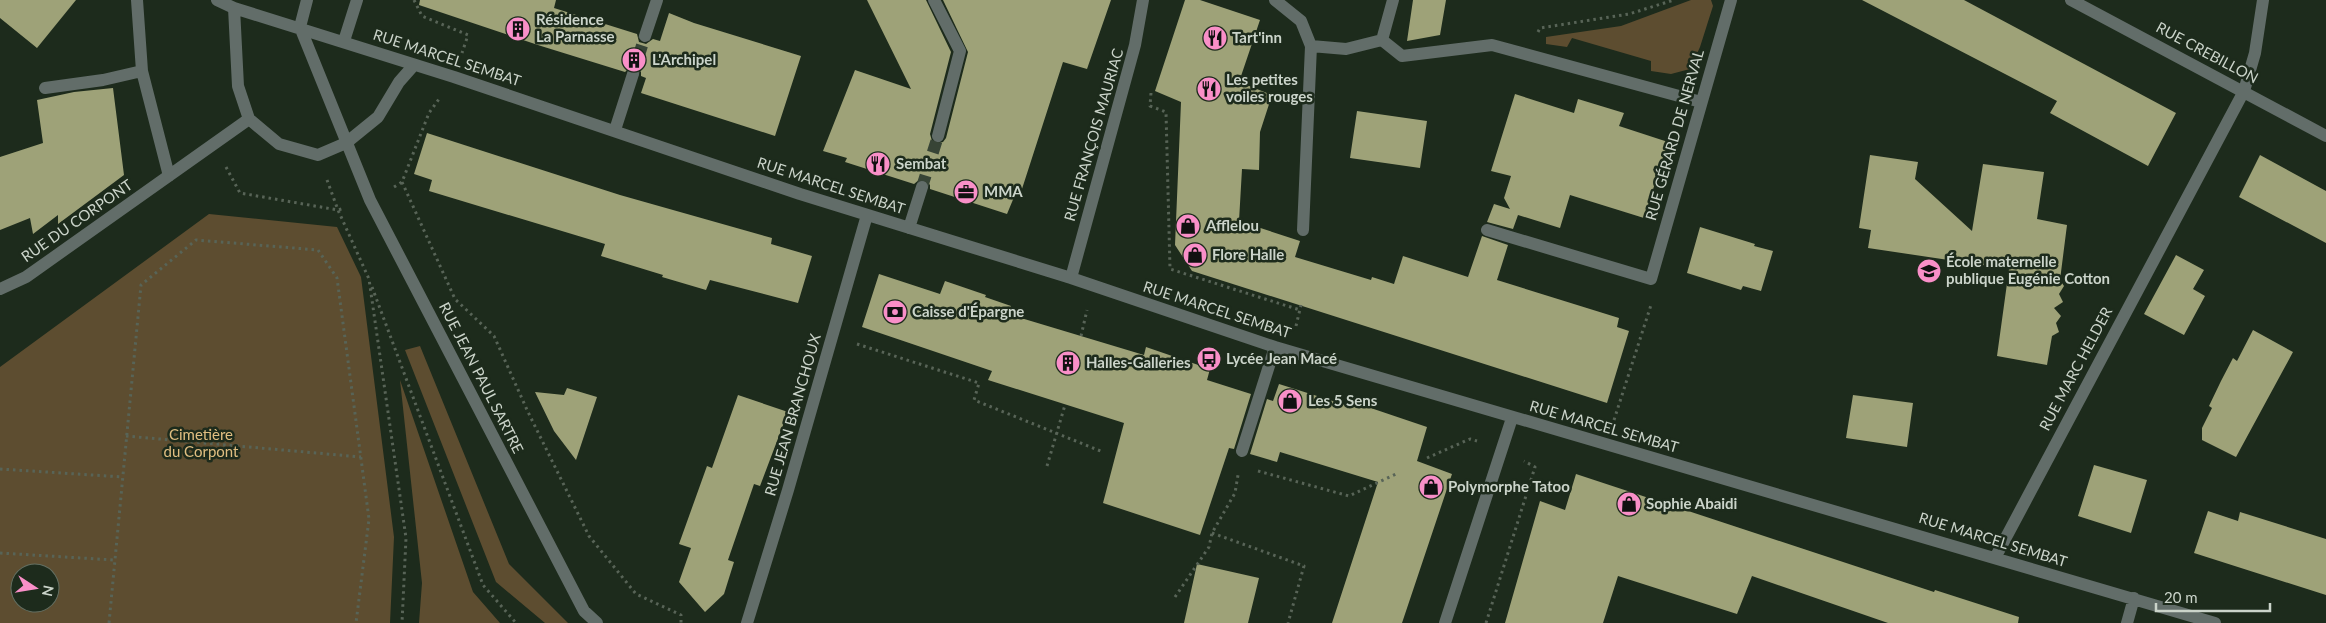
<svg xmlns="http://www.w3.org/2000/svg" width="2326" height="623" font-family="Lato,sans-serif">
	<rect width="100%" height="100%" fill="#1d2b1c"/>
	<path fill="#5d4d30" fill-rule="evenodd" d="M1691,0h20l2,6 -13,41 -10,22 -19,5 -20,-3v-10l-79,-23 -5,9 -21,-3v-7l75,-11z
		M209,214l128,13 24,50 33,260 -4,86h-390v-256zM20,573h30v30h-30z
		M420,346l89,218 59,59h-23l-49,-41 -91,-232z
		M400,380l73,212 27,31h-81l3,-40z"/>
	<path fill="#9ea278" d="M0,0h76l-39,48 -37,-30z
		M420,0h136l-2,8 83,26 2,8 7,2 7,-5 7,2 9,-28 25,10 107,33 -26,80 -134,-43 5,-15 -5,-2v-4l-5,-6h-5l-6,6 -84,-26 -122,-41z
		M867,0h59l25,52 -21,82 2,7 4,3 7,-2 3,-4 22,-86 -25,-52h168l-24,69 -24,-7 -42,130 -4,-2 -10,24 -77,-25v-4l-5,-6h-5l-6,5 -69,-22 2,-4 -24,-7 32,-81 56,19z
		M1185,0h15l60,20 -21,62 33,13 -12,37 -1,38 -17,-1 -3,52 61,20 -5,16 76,23 1,-3 22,7 9,-28 65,21 14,-41 26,9 -11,35 122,38 -2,9 12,4 -22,72 -415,-132 -17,-26 6,-143 -26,-11z
		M1413,0h33l-6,35 -33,6z
		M1862,0h102l212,113 -28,53 -98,-53 7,-12z
		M113,88l11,87 -66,49v-9l-25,19 -3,-16 -30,12v-73l43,-14 -6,-43 37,-8z
		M1515,94l59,19 4,-14 46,14 -5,13 49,16 -24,76 -74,-23 -10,33 -42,-13 -5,14 -26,-7 7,-18 16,5 -6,-11 7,-22 -20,-5z
		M1357,111l70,10 -7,47 -70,-10z
		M427,133l193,62 152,43 -1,6 41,12 -14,47 -88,-23 -4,10 -44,-13 1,-2 -62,-19 4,-12 -176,-53 3,-11 -18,-6z
		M1870,155l48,7 -3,17 57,52 11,-67 61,8 -7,47 30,6 -7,55 4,6 -5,8 4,8 -9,6 7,8 -5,7 3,9 -7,4 -5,29 -50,-9 12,-87 -141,-21 3,-18 -12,-2z
		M2260,155l66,36v52l-87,-46z
		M1700,227l55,17 -1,2 19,5 -12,40 -18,-5 -2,4 -54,-17z
		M2176,255l28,15 -11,19 12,7 -21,39 -40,-21z
		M879,274l61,20 5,-13 41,14 -1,2 26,9 -3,8 136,41 2,-8 64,22 -3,11 44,14 -17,55 -5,-1 -29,87 -97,-32 21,-80 -136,-43 4,-9 -130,-44z
		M2253,330l40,22 -57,105 -34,-17v-12l10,-20 -3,-2 12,-25 12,-23 4,3z
		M1279,384l73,23 1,-5 74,25 -10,34 35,13 -50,149h-70l46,-141 -98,-30 -3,10 -27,-8 17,-55 6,2z
		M567,388l30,9 -21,63 -22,-29 -19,-39 29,3z
		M738,395l50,17 -28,74 -6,-2 -26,76 6,2 -10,32 -19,18 -26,-30 12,-34 -12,-4 28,-78 5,2z
		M1853,395l60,8 -6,44 -61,-9z
		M2094,465l53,15 -16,53 -53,-17z
		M1576,474l358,118 1,-2 84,27 -1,6h-130l-136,-47 -15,38 -119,-38 -15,47h-98l35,-122 25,9z
		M2208,511l30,10 2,-9 86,27v56l-132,-42z
		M1197,564l62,14 -11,45h-64z"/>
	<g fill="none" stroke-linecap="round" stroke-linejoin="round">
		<path stroke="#374436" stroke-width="12" stroke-dasharray="12 6" stroke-linecap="butt" d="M633,74l12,-38
			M922,187l16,-51"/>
		<path stroke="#586457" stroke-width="3" stroke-dasharray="2.5 4" stroke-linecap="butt" d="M414,0l8,16 46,19 -6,18
			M1538,32l2,-4 89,-14 45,-14
			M1151,93l-1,13 16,6 4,157 130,41
			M226,167l14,26 98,17 7,-2
			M327,180l11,30 31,69 37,259 -4,85
			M402,182l53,117 39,37 34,76 61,124 47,58 45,21v8
			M394,187l8,-5 27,-69 10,-14
			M372,287l111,298 33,38
			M1296,326l5,-21
			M1081,336l6,-26
			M857,344l122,39 -5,17 129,52
			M1614,420l37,-115
			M126,436l235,21
			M1427,458l43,-19 7,2
			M1047,466l18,-61
			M0,469l123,8
			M1258,471l91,25 49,-23
			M1212,533l92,33 -16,57
			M0,553l114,7
			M1175,597l34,-50 3,-14 23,-40 3,-18
			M109,623l32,-338 55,-45 122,10 19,28 32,241 -13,104
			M1486,623l49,-156 -11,-6"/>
		<path stroke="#626d69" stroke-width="12" d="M137,0l5,71 27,105
			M217,0l17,8 220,69 346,117 271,84 204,69 940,276
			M307,0l-7,27 70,173 214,411 13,12
			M934,0l26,51 -22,85
			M1275,0l26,21 10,25 -8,184
			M2071,0l255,136
			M234,8l4,78 11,33 30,25 39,11 28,-12 32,-26 21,-35 15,-17
			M645,36l12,-36
			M1382,40l20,16 90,-11 209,57
			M344,41l13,-41
			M1311,46l35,3 36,-9 11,-40
			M45,88l58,-8 39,-9
			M615,130l18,-56
			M909,228l13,-41
			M1487,230l164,49 80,-279
			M1071,278l64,-233 8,-45
			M0,289l26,-12 223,-158
			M1242,451l33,-104
			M1995,558l249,-467 11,-38 8,-53
			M747,623l41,-133 79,-275
			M1445,623l67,-205
			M2127,623l7,-25"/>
	</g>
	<defs>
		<symbol id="building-disc" viewBox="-11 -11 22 22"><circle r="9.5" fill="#f98fc8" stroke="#1d2b1c"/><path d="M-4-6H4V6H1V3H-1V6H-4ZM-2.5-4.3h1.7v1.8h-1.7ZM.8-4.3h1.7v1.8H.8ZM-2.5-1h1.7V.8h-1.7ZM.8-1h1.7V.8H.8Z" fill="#111"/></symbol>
		<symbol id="restaurant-disc" viewBox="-11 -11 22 22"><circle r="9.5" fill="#f98fc8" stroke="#1d2b1c"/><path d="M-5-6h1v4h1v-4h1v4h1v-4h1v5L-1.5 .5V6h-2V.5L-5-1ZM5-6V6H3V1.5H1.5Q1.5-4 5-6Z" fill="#111"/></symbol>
		<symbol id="office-disc" viewBox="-11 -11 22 22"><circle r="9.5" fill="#f98fc8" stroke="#1d2b1c"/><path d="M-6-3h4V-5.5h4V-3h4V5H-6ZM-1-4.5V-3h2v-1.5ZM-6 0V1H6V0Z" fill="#111"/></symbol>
		<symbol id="shop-disc" viewBox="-11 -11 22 22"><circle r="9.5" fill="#f98fc8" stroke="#1d2b1c"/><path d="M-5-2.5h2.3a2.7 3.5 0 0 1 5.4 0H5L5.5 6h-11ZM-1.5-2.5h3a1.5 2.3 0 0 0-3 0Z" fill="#111"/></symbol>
		<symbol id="school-disc" viewBox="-11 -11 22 22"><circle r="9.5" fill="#f98fc8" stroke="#1d2b1c"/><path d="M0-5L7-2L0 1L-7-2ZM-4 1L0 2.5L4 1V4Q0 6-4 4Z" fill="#111"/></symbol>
		<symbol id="bank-disc" viewBox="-11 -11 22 22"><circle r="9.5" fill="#f98fc8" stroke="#1d2b1c"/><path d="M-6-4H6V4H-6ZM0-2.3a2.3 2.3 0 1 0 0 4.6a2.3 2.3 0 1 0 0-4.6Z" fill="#111"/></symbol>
		<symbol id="bus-disc" viewBox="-11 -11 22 22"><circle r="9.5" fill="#f98fc8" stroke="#1d2b1c"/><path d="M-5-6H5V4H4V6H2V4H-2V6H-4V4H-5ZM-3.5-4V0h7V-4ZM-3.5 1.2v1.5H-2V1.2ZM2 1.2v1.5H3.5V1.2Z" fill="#111"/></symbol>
	</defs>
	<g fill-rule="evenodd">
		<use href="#building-disc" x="504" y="15" width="28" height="28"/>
		<use href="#restaurant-disc" x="1201" y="24" width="28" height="28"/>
		<use href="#building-disc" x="620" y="46" width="28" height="28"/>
		<use href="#restaurant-disc" x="1195" y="75" width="28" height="28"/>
		<use href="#restaurant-disc" x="864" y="150" width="28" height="28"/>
		<use href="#office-disc" x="952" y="178" width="28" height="28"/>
		<use href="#shop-disc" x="1174" y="212" width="28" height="28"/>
		<use href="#shop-disc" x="1181" y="241" width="28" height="28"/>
		<use href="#school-disc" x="1915" y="257" width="28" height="28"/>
		<use href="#bank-disc" x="881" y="298" width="28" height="28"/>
		<use href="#bus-disc" x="1195" y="345" width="28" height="28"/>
		<use href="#building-disc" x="1054" y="349" width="28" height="28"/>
		<use href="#shop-disc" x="1276" y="387" width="28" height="28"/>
		<use href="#shop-disc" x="1417" y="473" width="28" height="28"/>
		<use href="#shop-disc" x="1615" y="490" width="28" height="28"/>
	</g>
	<g text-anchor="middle" stroke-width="5" stroke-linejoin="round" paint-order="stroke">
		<g font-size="15" font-weight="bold" fill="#cbd4ca" stroke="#1d2b1c" text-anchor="start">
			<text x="536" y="25">Résidence<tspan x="536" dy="17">La Parnasse</tspan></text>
			<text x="1232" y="43">Tart'inn</text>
			<text x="652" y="65">L'Archipel</text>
			<text x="1226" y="85">Les petites<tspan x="1226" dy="17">voiles rouges</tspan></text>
			<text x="896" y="169">Sembat</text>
			<text x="984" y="197">MMA</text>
			<text x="1206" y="231">Afflelou</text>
			<text x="1212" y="260">Flore Halle</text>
			<text x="1946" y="267">École maternelle<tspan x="1946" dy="17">publique Eugénie Cotton</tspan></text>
			<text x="912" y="317">Caisse d'Épargne</text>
			<text x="1226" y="364">Lycée Jean Macé</text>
			<text x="1086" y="368">Halles-Galleries</text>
			<text x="1308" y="406">Les 5 Sens</text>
			<text x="1448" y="492">Polymorphe Tatoo</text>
			<text x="1646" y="509">Sophie Abaidi</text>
		</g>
		<g font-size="15" fill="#cbd4ca" stroke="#1d2b1c">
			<text transform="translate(2207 53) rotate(28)" y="5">RUE CREBILLON</text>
			<text transform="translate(447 58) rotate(18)" y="5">RUE MARCEL SEMBAT</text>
			<text transform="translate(1094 135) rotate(-74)" y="5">RUE FRANÇOIS MAURIAC</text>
			<text transform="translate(1675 135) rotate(-74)" y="5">RUE GÉRARD DE NERVAL</text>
			<text transform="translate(831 186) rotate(18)" y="5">RUE MARCEL SEMBAT</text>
			<text transform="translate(77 221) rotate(-35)" y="5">RUE DU CORPONT</text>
			<text transform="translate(1217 310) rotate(18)" y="5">RUE MARCEL SEMBAT</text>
			<text transform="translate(2076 369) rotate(-62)" y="5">RUE MARC HELDER</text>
			<text transform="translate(481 378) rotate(63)" y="5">RUE JEAN PAUL SARTRE</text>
			<text transform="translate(793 415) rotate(-74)" y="5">RUE JEAN BRANCHOUX</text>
			<text transform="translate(1604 427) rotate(16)" y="5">RUE MARCEL SEMBAT</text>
			<text transform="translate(1993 540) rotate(17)" y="5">RUE MARCEL SEMBAT</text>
		</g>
		<g font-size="15" fill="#e0be81" stroke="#1d2b1c">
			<text x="201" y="440">Cimetière<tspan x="201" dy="17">du Corpont</tspan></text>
		</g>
	</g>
	<g transform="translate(35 588) rotate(102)"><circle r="24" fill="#1d2b1c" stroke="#636f62"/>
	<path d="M0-4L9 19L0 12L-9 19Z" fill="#f98fc8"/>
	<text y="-8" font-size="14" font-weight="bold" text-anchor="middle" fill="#cbd4ca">N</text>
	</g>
	<path d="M2156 603v8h114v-8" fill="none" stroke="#cbd4ca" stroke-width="2.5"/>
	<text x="2164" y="603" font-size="15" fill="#cbd4ca" stroke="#1d2b1c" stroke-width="4" paint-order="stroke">20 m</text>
</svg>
